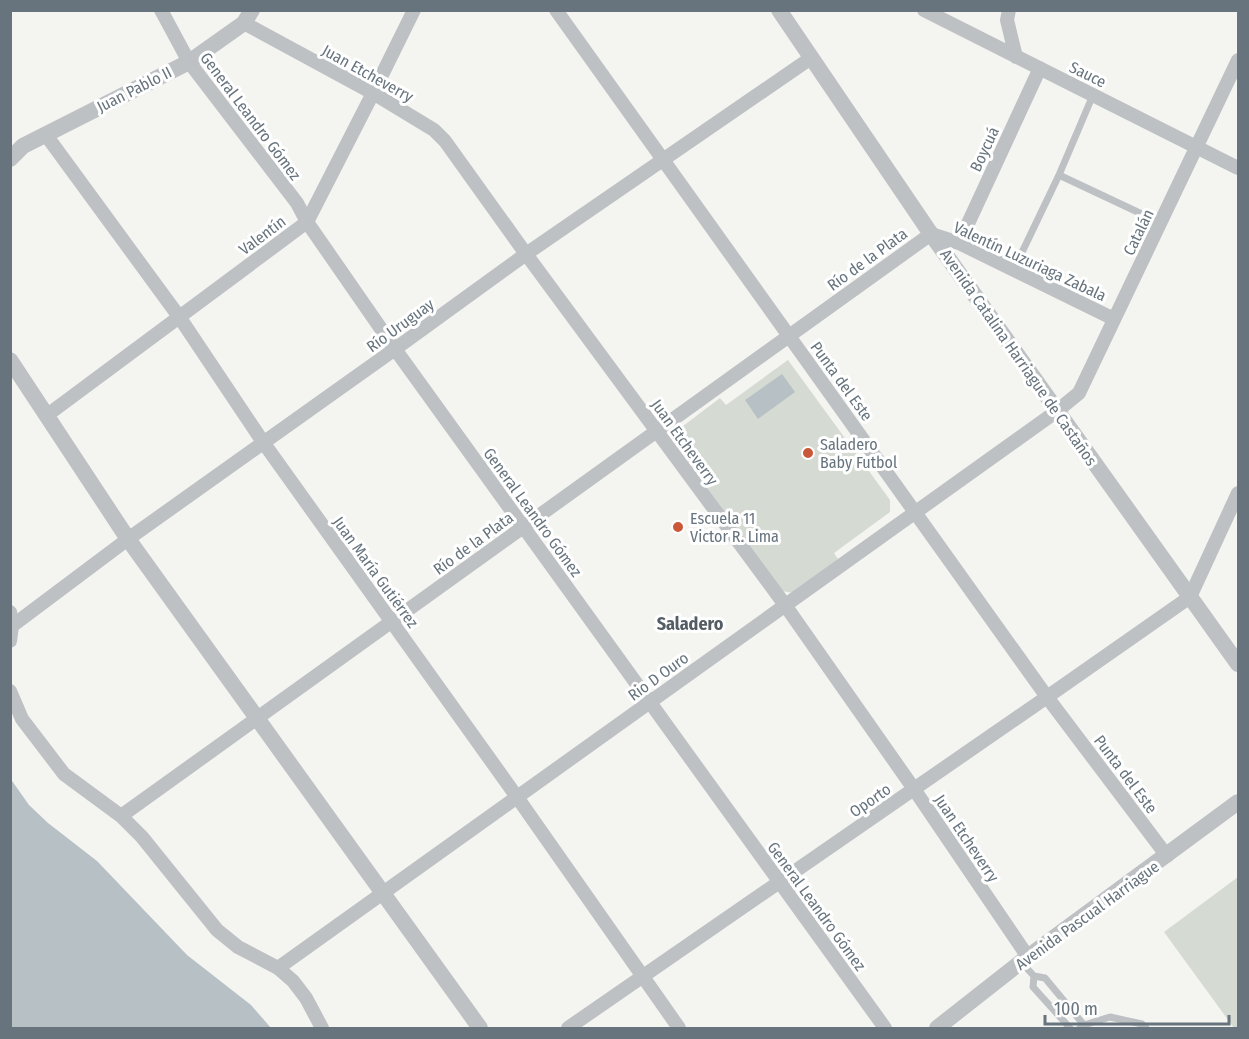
<svg xmlns="http://www.w3.org/2000/svg" width="1249" height="1039" font-family="'Fira Sans Condensed',sans-serif">
	<rect width="100%" height="100%" fill="#f4f4f1"/>
	<path fill="#d5dad2" d="M788,360l102,140v12l-56,41 4,6 -45,34 -11,-2 -112,-155 50,-38 6,7z
		M1238,877v151h-4l-70,-96z"/>
	<path fill="#b7c0c4" d="M782,374l13,18 -37,27 -13,-19z
		M10,778l19,27 19,18 49,38 90,94 64,50 20,23h-260z"/>
	<g fill="none" stroke-linecap="round" stroke-linejoin="round">
		<path stroke="#bec1c4" stroke-width="7" d="M1059,175l102,48
			M1014,269l45,-94 34,-80
			M1022,963l12,13 11,2 39,47
			M1034,976l-1,11 37,41
			M1080,1028l4,-3 26,-8 32,7 4,4"/>
		<path stroke="#bec1c4" stroke-width="14" d="M161,10l28,52 108,141 10,19 88,127 490,679
			M556,10l491,687 120,159
			M924,10l314,158
			M1009,10l-2,10 9,37
			M244,23l129,70 61,37 11,11 81,113 259,351 129,184 114,168
			M46,135l134,183 83,124 254,355 162,231
			M959,243l81,-175
			M46,416l261,-194 66,-129 41,-83
			M10,612l2,14 -2,15
			M12,626l116,-87 267,-190 131,-95 285,-196
			M10,691l12,28 42,55 57,42 21,21 75,93 21,17 40,21 15,13 13,17 16,30
			M121,816l810,-582 28,9 155,76
			M278,968l779,-557 22,-18 159,-333
			M568,1028l479,-331 143,-100 48,-104"/>
		<path stroke="#bec1c4" stroke-width="16" d="M779,10l152,224 307,430
			M10,159l13,-13 166,-84 55,-39 8,-13
			M10,360l118,179 352,489
			M937,1028l84,-66 217,-160"/>
	</g>
	<g fill="#cb5739" stroke="#fff" stroke-width="2">
		<circle cx="808" cy="453" r="6"/>
		<circle cx="678" cy="527" r="6"/>
	</g>
	<g text-anchor="middle" stroke-width="6" stroke-linejoin="round" paint-order="stroke">
		<g font-size="16" fill="#67747e" stroke="#fff">
			<text transform="translate(368 73) rotate(29)" y="6">Juan Etcheverry</text>
			<text transform="translate(1088 74) rotate(26)" y="6">Sauce</text>
			<text transform="translate(134 89) rotate(-27)" y="6">Juan Pablo II</text>
			<text transform="translate(251 116) rotate(53)" y="6">General Leandro Gómez</text>
			<text transform="translate(984 149) rotate(-65)" y="6">Boycuá</text>
			<text transform="translate(1138 232) rotate(-64)" y="6">Catalán</text>
			<text transform="translate(262 235) rotate(-37)" y="6">Valentín</text>
			<text transform="translate(867 259) rotate(-36)" y="6">Río de la Plata</text>
			<text transform="translate(1030 261) rotate(25)" y="6">Valentín Luzuriaga Zabala</text>
			<text transform="translate(400 325) rotate(-36)" y="6">Río Uruguay</text>
			<text transform="translate(1019 357) rotate(55)" y="6">Avenida Catalina Harriague de Castaños</text>
			<text transform="translate(842 381) rotate(54)" y="6">Punta del Este</text>
			<text transform="translate(685 442) rotate(54)" y="6">Juan Etcheverry</text>
			<text transform="translate(533 512) rotate(54)" y="6">General Leandro Gómez</text>
			<text transform="translate(473 543) rotate(-36)" y="6">Río de la Plata</text>
			<text transform="translate(376 572) rotate(54)" y="6">Juan María Gutiérrez</text>
			<text transform="translate(658 676) rotate(-36)" y="6">Rio D Ouro</text>
			<text transform="translate(1126 774) rotate(53)" y="6">Punta del Este</text>
			<text transform="translate(870 800) rotate(-35)" y="6">Oporto</text>
			<text transform="translate(967 838) rotate(56)" y="6">Juan Etcheverry</text>
			<text transform="translate(817 906) rotate(54)" y="6">General Leandro Gómez</text>
			<text transform="translate(1087 915) rotate(-36)" y="6">Avenida Pascual Harriague</text>
		</g>
		<g font-size="16" fill="#67747e" stroke="#fff" text-anchor="start">
			<text x="820" y="450">Saladero<tspan x="820" dy="18">Baby Futbol</tspan></text>
			<text x="690" y="524">Escuela 11<tspan x="690" dy="18">Victor R. Lima</tspan></text>
		</g>
		<g font-size="18" font-weight="bold" fill="#545d64" stroke="#fff">
			<text x="690" y="630">Saladero</text>
		</g>
	</g>
	<rect width="1249" height="1039" fill="none" stroke="#67747e" stroke-width="24"/>
	<path d="M1045 1015v9h184v-9" fill="none" stroke="#67747e" stroke-width="3"/>
	<text x="1054" y="1015" font-size="18" fill="#67747e" stroke="#ffffff" stroke-width="4.5" paint-order="stroke">100 m</text>
</svg>
